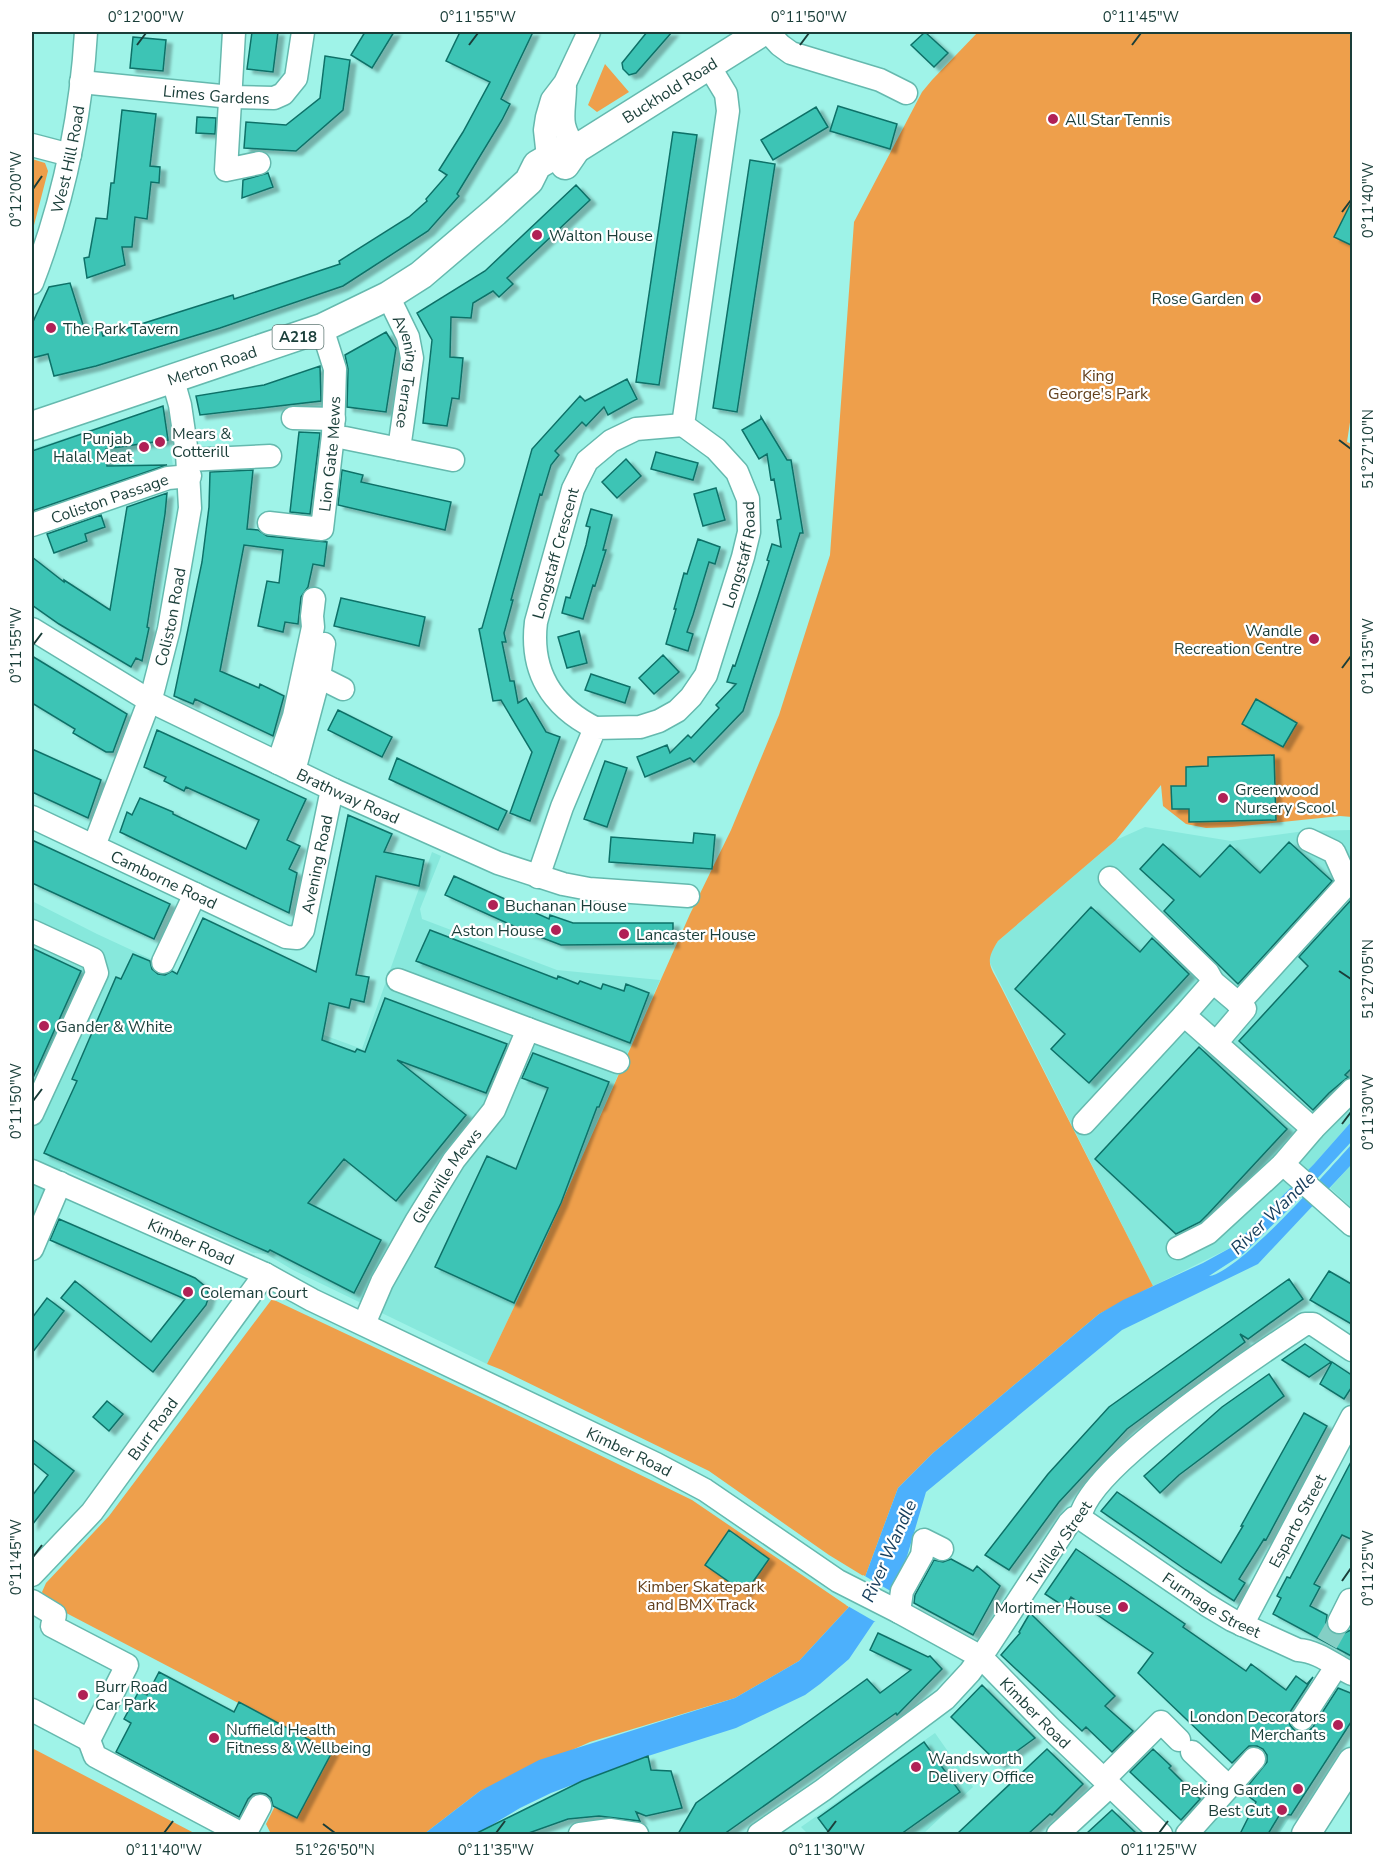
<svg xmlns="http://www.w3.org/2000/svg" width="1384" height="1866" font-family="'Nunito Sans',sans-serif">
	<defs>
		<filter id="shadow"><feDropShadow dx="6" dy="4" stdDeviation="1.5" flood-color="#0004"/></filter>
	</defs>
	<rect width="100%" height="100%" fill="#9ff3e8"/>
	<path fill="#87e8dc" d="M159,407l5,3 10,62 -142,47v-70z
		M1145,827l86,14 74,-10 47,-1v291l-38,43 -82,83 -79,39 -164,-325v-6l9,-14 118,-101z
		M432,852l9,4 -21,53 2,10 135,51 103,10 -126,285 -47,99 -194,-94 -27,-16 -13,-1 -192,-85 -29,66v-333l65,33 183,85 82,30z
		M1352,1164v44l-22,-20z
		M1352,1639v80l-73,115h-80l75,-93 19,-6 37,-51z
		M935,1733l38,54 -50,47h-115l-7,-7z"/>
	<path fill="#ee9f4b" d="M978,32h374v377l-5,33 5,2v373l-12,-1 -108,11 -26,1 -20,-4 -23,-18 -2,-21 -45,55 -118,101c-14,22 -8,24 3,46l152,299 -54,28 -166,139 -35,35 -33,89 -36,-22 -120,-84 -207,-101 -15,-6 47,-99 156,-351 41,-84 48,-115 51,-160 24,-333 68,-130 10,-12z
		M605,64l24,28 -32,20 -9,-7z
		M32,159l13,4 3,8 -16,62z
		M272,1299l206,97 214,104 157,107 -50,54 -64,37 -145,44 -110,49 -56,43h-153l-5,-10 9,-18 22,12 35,-66 -283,-148 -7,-12 4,-9 63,-67z
		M32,1748l164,86h-164z"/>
	<path fill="#4cb0fc" d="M1352,1121v20l-61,66 -48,47 -34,22c30,-3 119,-106 143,-132v20l-94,100 -136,66 -196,162 -23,78 -27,52h-2l-25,37 -29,25 -15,11 -69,33 -88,28 -97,37 -31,15 -43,26h-53l56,-43 59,-31 196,-62 64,-37 50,-54 16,-30 33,-89 35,-35 166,-139 24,-14 80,-37 29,-16 82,-83z"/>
	<path fill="#9ff3e8" d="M863,1575l31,18 -15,31 -33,-19z"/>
	<path fill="#3ec4b5" stroke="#0e7168" stroke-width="1.5" filter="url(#shadow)" d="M252,32h26l-5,40 -26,-3z
		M365,32h29l-22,36 -21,-13z
		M460,32h73l-32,67 9,5 -8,16 -45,74 2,2 -31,35 -85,55 -123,42 -124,38 -42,10 -6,-22 -16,4v-34l17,-37 21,-4 15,48 15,-5 3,10 130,-41 1,4 106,-35 -1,-3 70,-44 18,-16 -1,-2 21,-24 -8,-5 24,-38 27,-50 -44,-21z
		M647,32h25l-36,41 -7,2 -6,-6 -1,-6z
		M925,32l23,21 -14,14 -23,-22z
		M133,37l33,3 -3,31 -33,-3z
		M325,56l25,4 -7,50 -47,41 -52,-3 2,-26 40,3 34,-27z
		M838,106l59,18 -7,25 -60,-18z
		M816,107l12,20 -55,33 -12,-20z
		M122,110l34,4 -6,52 10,1 -1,16 -8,-1 -4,37 -12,-2 -3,30h-10l3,18 -38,13 -3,-20 5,-1 7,-39 11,1 4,-36h3z
		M197,117l19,1 -1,16 -19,-1z
		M673,132l24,3 -38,250 -23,-3z
		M750,160l25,4 -38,248 -24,-4z
		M268,173l5,14 -31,11 1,-18z
		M576,185l14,15 -83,78 6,6 -14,13 -6,-6 -20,12 -2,15 -20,-1 -1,40 13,1 -4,41 -7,-1 -5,28 -24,-3 9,-83 -15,-27 68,-42z
		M1353,199v47l-19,-9z
		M386,332l10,16 -10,64 -39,-5 1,-38 -3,-14z
		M320,366l1,35 -121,14 -4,-19 68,-11z
		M627,379l10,20 -29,16 -4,-8 -18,19 -4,-4 -27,29 4,4 -8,10 -9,30 -2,-1 -29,106h2l-9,33 2,9h-4l8,39h4l4,22 8,-5 20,34 14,5 -30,84 -20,-8 22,-61 -31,-52 -8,1 -14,-72 3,-1 50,-179 48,-53 5,5z
		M163,406l5,34 -62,9 1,17 60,-1 -135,46v-60z
		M761,417l26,43h4l12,73h-3l-57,178 -49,51 -4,-4 -45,19 -8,-20 30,-12 3,8 18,-18 3,3 28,-30 -3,-3 20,-21 -9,-2 6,-17 2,1 23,-70 11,-35 -2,-1 5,-16 9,3 -4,-27 4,-1 -7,-40 -3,1 -4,-26 -8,5 -17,-29 19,-11z
		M299,432l21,1 -10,81 -20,-2z
		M656,452l42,11 -5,17 -42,-11z
		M626,459l15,17 -24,22 -15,-16z
		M253,470l-6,59 11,1 9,6 60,6 -3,24 -11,-2 -5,23 -7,10 -3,27 -13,-2 -2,10 -25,-6 9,-45 12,2 4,-33 -39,-5 -24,126 39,17 1,-4 24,12 -11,40 -78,-37 -2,5 -19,-8 28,-134 7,-55 1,-35z
		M342,470l21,5 -2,7 90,20 -6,28 -107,-25z
		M716,488l9,32 -22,6 -9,-32z
		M167,493l-2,21 -18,113 2,1 -7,33 -6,-3 -5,9 -72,-43 -27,-19v-48l32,25v-2l46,30 17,-103z
		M591,509l21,6 -9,35h3l-11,36 -2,-1 -10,34 -21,-6 4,-16 4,1 16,-53 4,-18 -4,-1z
		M101,515l4,12 -20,7 2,7 -33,12 -7,-19z
		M698,539l22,8 -5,17 -6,-2 -16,53 -6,17 6,2 -5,17 -22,-7 10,-35h-2l10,-36 3,1z
		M341,598l84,19 -6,29 -85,-20z
		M579,631l8,32 -20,5 -9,-31z
		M663,655l16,17 -25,22 -15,-16z
		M32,656l95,58 -14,38h-7l-33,-19 2,-4 -43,-26z
		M591,674l39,13 -5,16 -40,-13z
		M1256,699l41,24 -14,24 -41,-23z
		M338,710l54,27 -10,20 -54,-27z
		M157,730l149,69 -19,41 13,6 -11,23 8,4 -8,40 -169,-81 7,-20 5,3 8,-17 33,14v2l73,35 13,-29 -73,-33 -2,4 -20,-10 2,-4 -22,-10z
		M32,749l69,31 -13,38 -56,-26z
		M1274,755l2,65 -87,2v-13h-17l-1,-23h15v-19l22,-1v-9z
		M397,758l110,53 -9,19 -109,-51z
		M605,761l22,7 -20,59 -23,-8z
		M348,815l44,19 -8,18 40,8 -5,26 -43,-10 -20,99 13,2 -5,25 -13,-3 -2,9 -20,-5 -7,37 33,12 2,-3 8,3 20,-54 122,46 -21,49 -89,-33 69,55 -70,86 -52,-42 -36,44 73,37 -27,53 -84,-43 -2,2 -224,-99 33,-72 -5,-2 44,-102 5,2 12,-25 17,7 2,8 6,5 7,1 7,-4 5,3 26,-56 113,54z
		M694,833l21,2 -3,34 -103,-7 2,-25 82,6z
		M32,840l138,64 -16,35 -122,-56z
		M1289,842l43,39 -94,103 -74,-73 10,-11 -34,-31 23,-25 37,33 30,-32 30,28z
		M454,876l95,43 1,-4 23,8h100v21l-112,1 -34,-13 -82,-37z
		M1352,899l1,168 -8,8 3,2 -19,16 -16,17 -74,-69 69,-75 -9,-9z
		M1091,907l49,45 12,-14 37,36 -100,109 -38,-34 14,-15 -50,-45z
		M430,930l127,49 1,-3 20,8 2,-3 21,8 2,-5 21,7 2,-7 23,9 -19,50 -214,-82z
		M32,948l49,23 -49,109z
		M1199,1047l88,82 -79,85 -8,8 -24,12 -81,-75z
		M533,1053l76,29 -10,25h-2l-36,96 -47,100 -79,-36 52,-111 29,13 32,-81 -26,-10z
		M59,1219l136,59 11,9 3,9 -3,9 -53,67 -92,-74 14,-17 76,61 34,-43 -135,-59z
		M1329,1271l24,14v40l-43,-25z
		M1289,1279l14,20 -55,40 -8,-5 5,8 -118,87 -68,73 -50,68 -24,-15 63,-81 61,-67z
		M47,1298l17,13 -32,42v-35z
		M1305,1344l26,18 -22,15 -27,-17z
		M1332,1362l21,14v9l-9,14 -24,-15z
		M1269,1374l15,22 -105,79 -19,18 -16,-17 78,-69z
		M107,1401l16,13 -14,17 -16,-14z
		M1304,1413l23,13 -61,114 -2,-1 -25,40 6,4 -11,18 -48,-31 -85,-59 16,-19 104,71 22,-37h-2z
		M32,1439l42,32 -42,54v-29l16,-21 -16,-13z
		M1353,1458v82l-11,-5 -28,49 6,3 -10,19 17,9 -1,8 1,6 5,5 8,1 13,-6v28l-80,-43 8,-16 -4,-2 10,-19 3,1z
		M729,1530l40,29 -24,34 -40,-28z
		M1076,1549l109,75 -2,3 63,44 5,-7 35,26 10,-14 11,8 6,-7 -23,35 -1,7 1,6 5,6 7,1 6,-1 5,-4 25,-39 15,6v25l-62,96 -11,-1 -12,20h-28l16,-32 -13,-10 24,-30v-7l-4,-6 -6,-3h-8l-17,17 -94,-90 15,-20 -82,-56 -6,10 -20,-13z
		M951,1559l22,12 4,-5 23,20 -27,49 -59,-32 1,-8 19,-35 9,2z
		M1030,1613l85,83 -10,10 28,25 -21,21 -26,-25 -4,4 -81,-76 19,-22 -1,-1z
		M878,1633l50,24 2,-1 12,13 -45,46 -1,-2 -172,121h-46l18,-31 171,-124 13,14 31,-23 -41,-20z
		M159,1672l75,40 5,-10 93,50 -35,66 -24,-12 -2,-8 -5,-4 -6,-1 -7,1 -5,5 -9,18 -123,-65 15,-29 -7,-4 15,-28 8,4z
		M982,1685l53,53 -36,26 -48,-47z
		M924,1742l36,50 -59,42h-71l-12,-16z
		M1047,1749l36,35 -31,31 -2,-1 -22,20h-71z
		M1153,1749l18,17 -2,2 31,31 -19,21 -51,-48z
		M648,1756l3,14 20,1 11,37 -36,8 -10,-4 4,9 -41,-5 -31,3 -42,15h-51l107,-53z
		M1112,1810l25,24h-51z"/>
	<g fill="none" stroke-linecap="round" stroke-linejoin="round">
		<path stroke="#84cfc5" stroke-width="22" stroke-dasharray="22 11" stroke-linecap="butt" d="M1327,1643l12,-21"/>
		<defs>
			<g id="minor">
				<path d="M234,32l-8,138 33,-7"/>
				<path d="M768,32l12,13 11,8 89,27 26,13"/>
				<path id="s1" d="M81,82l150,15 43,1 9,-4 13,-16 7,-46"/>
				<path d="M565,88c-1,29 -7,36 11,61"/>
				<path d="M32,145l38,10"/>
				<path d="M548,157l-3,-27 2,-13 5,-17 13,-17 24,-51"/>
				<path id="s2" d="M32,283c31,-80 49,-166 54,-251"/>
				<path id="s3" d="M388,296l20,41 4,21 -13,91 54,11"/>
				<path d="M293,418l41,1"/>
				<path d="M345,438l54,11"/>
				<path d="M188,460l82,-4"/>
				<path id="s4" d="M269,523l53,6 11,-94 2,-66 -13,-41"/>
				<path id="s5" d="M32,525l136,-47 22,-2"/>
				<path id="s6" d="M32,629l118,72 184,89 164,73 65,21 26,5 99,7"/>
				<path d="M319,677l24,12"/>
				<path id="s7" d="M595,728c-44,-22 -65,-57 -59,-106l37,-133 14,-28 24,-20 25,-12 47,-4"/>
				<path d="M278,763l16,-47 19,-89 -1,-11 2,-17"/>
				<path d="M294,771l25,-94 5,-33"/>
				<path id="s8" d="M32,817l254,120 11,1 6,-8 27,-131 4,-9"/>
				<path id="s9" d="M94,846l59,-155 16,-62 21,-121 -3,-55 -7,-48 -7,-25"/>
				<path id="s10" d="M538,877l24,-70 33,-79 45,-1 19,-6 18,-10 14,-14 15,-22 37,-118 6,-25 -1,-33 -11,-27 -21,-23 -33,-24 45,-314 -2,-17 -17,-28"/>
				<path d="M1110,878l98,95 5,9"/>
				<path d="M32,931l61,28 4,14 -65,141"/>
				<path d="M163,962l32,-68"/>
				<path d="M398,980l130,49"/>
				<path d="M1238,1004l110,-121 -14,-31 -25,-12"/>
				<path d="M1216,1043l29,-34 -32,-27 -29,33 129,114 -30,35 69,61"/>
				<path d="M1084,1123l100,-108"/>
				<path d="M1313,1129l39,-39"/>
				<path id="s11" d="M32,1171l233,103 47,26 344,164 49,26 133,91 61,31 82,45 70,72 110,105"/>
				<path d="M1178,1248l30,-15 75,-69"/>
				<path d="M32,1249l28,-66"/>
				<path id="s12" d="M364,1324l18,-42 35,-62 37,-60 40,-50 34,-81 90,33"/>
				<path d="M1080,1518c8,-51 180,-164 225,-194h8l39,26"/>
				<path id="s13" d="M1080,1518l127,87 25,15 66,30c20,1 37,16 54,24"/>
				<path id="s14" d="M32,1575l60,-63 173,-238"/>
				<path d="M32,1601l23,14 -3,11 75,39 -38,75 -57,-30"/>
				<path d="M899,1612l3,-21 20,-36 2,-15 18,9"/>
				<path d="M1339,1622l11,-22"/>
				<path id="s15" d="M1242,1625l110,-208"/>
				<path d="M1302,1719l34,-52"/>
				<path d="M89,1740l6,16 147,78"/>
				<path d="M1104,1779l57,-57 18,18"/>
				<path d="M1229,1787l25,-28"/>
				<path d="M245,1834l15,-28"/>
				<path d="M580,1834l30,-4 27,4"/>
				<path d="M759,1834l64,-44 122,-91 25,-27 17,-24 82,-125 5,-5h6"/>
				<path d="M1058,1834l52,-48"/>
				<path d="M1187,1834l42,-47 -37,-35"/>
			</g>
			<g id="major">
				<path id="s16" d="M565,165l11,-16 186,-117"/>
				<path id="s17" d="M32,426l290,-98 66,-32 33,-21 74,-63 34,-31 8,-16 26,-15 13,-1"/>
				<path d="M1306,1834l46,-72"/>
			</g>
		</defs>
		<use href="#minor" stroke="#65b9ae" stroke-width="25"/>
		<use href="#major" stroke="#65b9ae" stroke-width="31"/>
		<use href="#minor" stroke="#fff" stroke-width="22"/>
		<use href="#major" stroke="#fff" stroke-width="28"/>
	</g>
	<path fill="none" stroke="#1a3e39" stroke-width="2" d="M137,45l9,-12M469,45l9,-12M800,45l9,-12M1132,45l9,-12M33,189l9,-13M1342,212l9,-12M1339,440l12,9M33,645l9,-12M1342,668l9,-12M1339,971l12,8M33,1101l9,-12M1342,1124l9,-12M33,1557l9,-12M1342,1581l9,-13M323,1824l12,9M164,1833l9,-12M496,1833l9,-12M827,1833l9,-12M1159,1833l9,-12"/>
	<g fill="#b02156" stroke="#fff" stroke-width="2">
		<circle cx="1053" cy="119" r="6"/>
		<circle cx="537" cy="235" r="6"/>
		<circle cx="1256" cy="298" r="6"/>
		<circle cx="51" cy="328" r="6"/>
		<circle cx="160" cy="442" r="6"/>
		<circle cx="144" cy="447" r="6"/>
		<circle cx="1314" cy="639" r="6"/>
		<circle cx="1223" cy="798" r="6"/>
		<circle cx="493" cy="905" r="6"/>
		<circle cx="556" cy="930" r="6"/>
		<circle cx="624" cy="934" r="6"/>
		<circle cx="44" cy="1026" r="6"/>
		<circle cx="188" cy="1292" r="6"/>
		<circle cx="1123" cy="1607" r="6"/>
		<circle cx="83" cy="1695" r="6"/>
		<circle cx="1338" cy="1725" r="6"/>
		<circle cx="214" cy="1738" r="6"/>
		<circle cx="916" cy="1767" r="6"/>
		<circle cx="1298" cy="1789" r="6"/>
		<circle cx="1282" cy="1810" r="6"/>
	</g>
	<g text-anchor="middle" stroke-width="4.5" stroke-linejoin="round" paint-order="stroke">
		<rect fill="#fff" stroke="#5f7874" stroke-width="1.5" x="272.5" y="325" width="51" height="24" rx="4.5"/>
		<g font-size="15" font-weight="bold" fill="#1a3e39">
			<text x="298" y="342">A218</text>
		</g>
		<g font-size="16" fill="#1a3e39" stroke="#fff">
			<text dy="6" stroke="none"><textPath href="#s16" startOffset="130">Buckhold Road</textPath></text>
			<text dy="6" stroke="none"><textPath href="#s1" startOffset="136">Limes Gardens</textPath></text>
			<text dy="6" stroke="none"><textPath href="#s2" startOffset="129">West Hill Road</textPath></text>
			<text dy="6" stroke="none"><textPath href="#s17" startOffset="190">Merton Road</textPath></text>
			<text dy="6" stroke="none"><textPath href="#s3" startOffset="80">Avening Terrace</textPath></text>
			<text dy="6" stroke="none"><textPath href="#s4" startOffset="129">Lion Gate Mews</textPath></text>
			<text dy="6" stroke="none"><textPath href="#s5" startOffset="82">Coliston Passage</textPath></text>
			<text dy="6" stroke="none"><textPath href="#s7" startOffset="202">Longstaff Crescent</textPath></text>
			<text dy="6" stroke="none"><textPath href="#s10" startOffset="417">Longstaff Road</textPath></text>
			<text dy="6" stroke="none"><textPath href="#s9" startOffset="242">Coliston Road</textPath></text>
			<text dy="6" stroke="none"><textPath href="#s6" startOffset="358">Brathway Road</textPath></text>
			<text dy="6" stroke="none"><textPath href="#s8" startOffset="369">Avening Road</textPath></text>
			<text dy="6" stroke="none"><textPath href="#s8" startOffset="146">Camborne Road</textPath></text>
			<text dy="6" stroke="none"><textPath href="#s12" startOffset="170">Glenville Mews</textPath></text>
			<text dy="6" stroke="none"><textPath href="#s11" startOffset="174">Kimber Road</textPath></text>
			<text dy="6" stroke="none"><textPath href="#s14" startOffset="190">Burr Road</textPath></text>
			<text dy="6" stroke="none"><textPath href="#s11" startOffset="660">Kimber Road</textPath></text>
			<text dy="6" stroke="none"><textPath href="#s15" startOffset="118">Esparto Street</textPath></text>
			<text transform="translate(1059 1543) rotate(-55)" y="6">Twilley Street</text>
			<text dy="6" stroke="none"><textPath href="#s13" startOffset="158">Furmage Street</textPath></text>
			<text dy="6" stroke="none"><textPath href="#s11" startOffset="1146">Kimber Road</textPath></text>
		</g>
		<g font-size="16" fill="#1a3e39" stroke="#fff" text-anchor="start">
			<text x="1065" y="125">All Star Tennis</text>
			<text x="549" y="241">Walton House</text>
			<text x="1244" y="304" text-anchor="end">Rose Garden</text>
			<text x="63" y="334">The Park Tavern</text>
			<text x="172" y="439">Mears &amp;<tspan x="172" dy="18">Cotterill</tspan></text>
			<text x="132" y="444" text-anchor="end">Punjab<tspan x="132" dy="18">Halal Meat</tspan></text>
			<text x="1302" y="636" text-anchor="end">Wandle<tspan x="1302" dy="18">Recreation Centre</tspan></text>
			<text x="1235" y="795">Greenwood<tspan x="1235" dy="18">Nursery Scool</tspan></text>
			<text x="505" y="911">Buchanan House</text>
			<text x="544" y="936" text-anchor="end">Aston House</text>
			<text x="636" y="940">Lancaster House</text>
			<text x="56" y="1032">Gander &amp; White</text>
			<text x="200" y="1298">Coleman Court</text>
			<text x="1111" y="1613" text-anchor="end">Mortimer House</text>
			<text x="95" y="1692">Burr Road<tspan x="95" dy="18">Car Park</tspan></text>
			<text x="1326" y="1722" text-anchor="end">London Decorators<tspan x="1326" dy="18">Merchants</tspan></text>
			<text x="226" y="1735">Nuffield Health<tspan x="226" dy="18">Fitness &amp; Wellbeing</tspan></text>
			<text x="928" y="1764">Wandsworth<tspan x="928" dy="18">Delivery Office</tspan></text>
			<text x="1286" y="1795" text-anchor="end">Peking Garden</text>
			<text x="1270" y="1816" text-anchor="end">Best Cut</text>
		</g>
		<g font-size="16" fill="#63401c" stroke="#fff">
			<text x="1098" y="381">King<tspan x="1098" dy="18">George's Park</tspan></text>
			<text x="701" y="1592">Kimber Skatepark<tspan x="701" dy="18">and BMX Track</tspan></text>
		</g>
		<g font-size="18" font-style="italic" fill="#153d5c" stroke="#fff">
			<text transform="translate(1273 1213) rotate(-44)" y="6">River Wandle</text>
			<text transform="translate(889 1551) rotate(-66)" y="6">River Wandle</text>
		</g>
	</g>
	<rect width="1384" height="1866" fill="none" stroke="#ffffff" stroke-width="66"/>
	<rect x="33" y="33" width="1318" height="1800" fill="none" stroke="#1a3e39" stroke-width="2"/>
	<g font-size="15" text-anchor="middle" fill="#1a3e39">
		<text x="146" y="22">0°12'00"W</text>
		<text x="478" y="22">0°11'55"W</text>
		<text x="809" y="22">0°11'50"W</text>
		<text x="1141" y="22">0°11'45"W</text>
		<text transform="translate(16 189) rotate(-90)" y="5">0°12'00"W</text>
		<text transform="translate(1368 200) rotate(-90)" y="5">0°11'40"W</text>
		<text transform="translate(1368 449) rotate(-90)" y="5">51°27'10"N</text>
		<text transform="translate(16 645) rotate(-90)" y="5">0°11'55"W</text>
		<text transform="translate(1368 656) rotate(-90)" y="5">0°11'35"W</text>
		<text transform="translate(1368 979) rotate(-90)" y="5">51°27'05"N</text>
		<text transform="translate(16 1101) rotate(-90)" y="5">0°11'50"W</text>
		<text transform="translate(1368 1112) rotate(-90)" y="5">0°11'30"W</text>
		<text transform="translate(16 1557) rotate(-90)" y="5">0°11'45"W</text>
		<text transform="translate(1368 1568) rotate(-90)" y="5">0°11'25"W</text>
		<text x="164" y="1855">0°11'40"W</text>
		<text x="335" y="1855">51°26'50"N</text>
		<text x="496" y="1855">0°11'35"W</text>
		<text x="827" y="1855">0°11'30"W</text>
		<text x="1159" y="1855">0°11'25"W</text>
	</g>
</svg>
